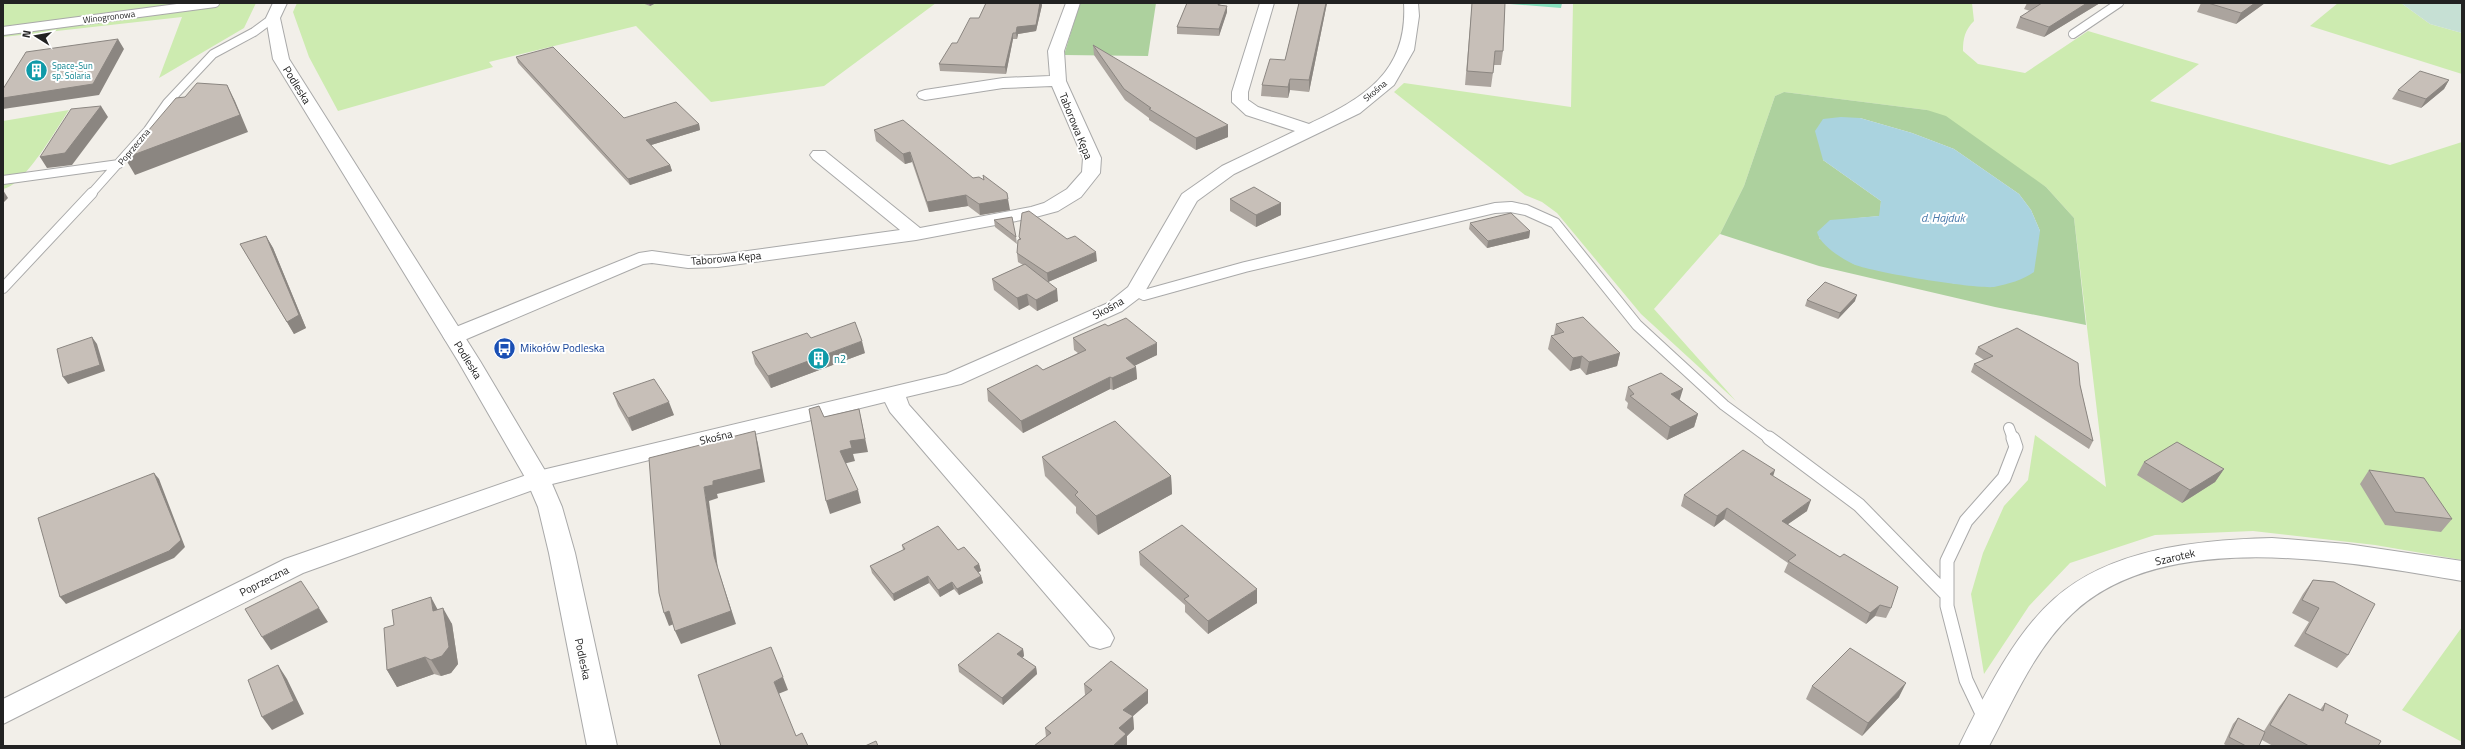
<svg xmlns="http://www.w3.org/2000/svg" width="2465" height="749" font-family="'Titillium Web',sans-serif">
	<rect width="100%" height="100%" fill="#f2efe9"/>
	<path fill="#cdebb0" d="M3,3h253l-12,25 -85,50 23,-61 -179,20z
		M297,3h639l-112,83 -113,16 -75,-76 -147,36 4,5 -155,44 -29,-54 -16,-45z
		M1573,3h399l2,18c-9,9 -11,17 -11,30l15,13 47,9 63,-42 111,33 -49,37 240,64 72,-23v418l-87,-15 -122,-14 -98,4 -85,28 -41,43 -45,68 -13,-80 12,-41 21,-47 24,-26 7,-45 71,52 -32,-269 -28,-31 -119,-77 -143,-18 -9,4 -31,90 -24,48 -66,75 82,92 -95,-87 -84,-101 -15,-11 -17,-7 -131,-103 10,-9 167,24z
		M2338,3h63l29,21 32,9v41l-152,-48z
		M69,110c-12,18 -45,76 -66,79v-68z
		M2462,627v115l-60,-32z"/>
	<path fill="#add19e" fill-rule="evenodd" d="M1080,3h76l-8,53 -84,-1z
		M1784,92l143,18 19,6 100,71 28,31 12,107 -91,-18 -176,-41 -99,-32 24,-48 31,-90zM1860,118l52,15 42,16 65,45 12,16 9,21 -83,53 -103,-20 -35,-26 39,-20 22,-2 1,-15 -58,-41z"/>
	<path fill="#c6e0d4" d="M2401,3h61v30l-32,-9z"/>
	<path fill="#88e0be" d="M1497,3h65l-1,5z"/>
	<path fill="#aad3df" d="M1841,117l19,1 52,15 42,16 65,45 12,16 9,21 -6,41c-11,8 -26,12 -40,15 -19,2 -124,-15 -141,-23 -12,-6 -33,-19 -36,-32l13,-12 49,-4 2,-15 -58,-41 -8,-29 8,-12z"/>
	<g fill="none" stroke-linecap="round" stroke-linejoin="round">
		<defs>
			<path id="service-far2" d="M3,31l212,-28
				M2073,34l46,-31
				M3,180l116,-16
				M91,194l57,-64 19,-27 46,-49 41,-22 19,-14"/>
			<path id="service-far1" d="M3,288l89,-95
				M1136,291l8,4 101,-28 250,-59 16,-1 15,3 29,13 82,102 87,80 46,34
				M2009,428l4,11"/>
			<path id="service" d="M1769,438l90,67 88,90
				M1985,720l-19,-40 -19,-74v-45l19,-40 38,-43 12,-31 -3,-9"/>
			<path id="minor" d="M1066,3h14l-16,48 2,30 35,77 -1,15 -19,24 -23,14 -26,7 -116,22 -198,27 -30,1 -36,-5 -9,1 -181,77 -8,1 -8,-1 -3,-5 3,-5 193,-78 13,-2 36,5 30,-1 182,-25 -87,-71 -3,-4 3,-4h12l95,77 111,-21 13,-4 23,-14 15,-17 1,-14 -31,-72 -49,2 -78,12 -6,-2 -2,-3 2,-3 6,-2 78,-12 47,-2 -2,-25z
				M1260,3h14l-26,89v8l10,7 51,17c55,-26 99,-52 95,-121h14l1,13 -5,34 -20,35 -34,28 -126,61 -37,27 -54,94 -21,16 -161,73 -55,13 3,8 201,225 4,8 -4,8 -10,3 -10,-3 -200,-234 -5,-10 -341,84 -241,87 -300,151v-25l282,-140 253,-88 408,-97 162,-71 20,-16 54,-93 40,-28 73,-35 -49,-16 -14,-13v-10z
				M2272,538l75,6 115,17v20c-113,-19 -298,-55 -390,33 -38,36 -59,87 -83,132h-30c24,-48 54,-111 95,-147 57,-51 144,-59 218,-61z"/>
			<path id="tertiary" d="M273,3h14l-7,15 9,41 191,302 70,118 12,28 13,46 42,193h-30l-38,-193 -11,-46 -12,-28 -68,-118 -185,-302 -7,-41z"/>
		</defs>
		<use href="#service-far2" stroke="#a9a9a9" stroke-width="10"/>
		<use href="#service-far1" stroke="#a9a9a9" stroke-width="12"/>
		<use href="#service" stroke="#a9a9a9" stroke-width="15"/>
		<use href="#minor" stroke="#a9a9a9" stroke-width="2"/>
		<use href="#tertiary" stroke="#a9a9a9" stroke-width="2"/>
		<use href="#service-far2" stroke="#fff" stroke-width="8"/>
		<use href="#service-far1" stroke="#fff" stroke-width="10"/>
		<use href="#service" stroke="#fff" stroke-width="13"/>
		<use href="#minor" fill="#fff" fill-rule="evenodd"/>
		<use href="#tertiary" fill="#fff" fill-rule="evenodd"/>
	</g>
	<path fill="#aba49e" d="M642,3h14l-6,3z
		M986,3h55l1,2 -6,26 -18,3 -1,5h-4l-7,35 -66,-3 -1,-7 18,-21 22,-25z
		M1187,3h34l-1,2 7,7 -8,24 -42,-2v-7z
		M1299,3h28l-18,89 -19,-2 -2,8 -27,-2 1,-11 23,-25z
		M1472,3h33l-2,48 -2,14h-7l-3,22 -26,-2z
		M2027,3h73l-56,34 -28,-9 4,-11 10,-6 -6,-2z
		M2201,3h64l-29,21 -39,-12z
		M1093,45l135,92 -32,13 -47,-30v-2l-24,-18 -31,-45z
		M516,57l108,61 75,6 1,6 -49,15 19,20 2,6 -42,14 -112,-122z
		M2449,80l-5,9 -23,19 -29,-9 6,-9z
		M874,130l136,80 -30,5 -12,-9 -39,6 -17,-50 -7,2 -29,-23z
		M1230,199l51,4v12l-25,12 -26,-16z
		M994,220l22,17 1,7 -22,-17z
		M1470,223l60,8 -1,7 -42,10 -18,-19z
		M266,236l7,12 33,80 -12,6 -54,-90z
		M1019,237l78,24 -49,21 -5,-3 15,22 -21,10 -8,-6 -10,5 -25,-20 -2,-11 31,-14 -5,-3 -1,-9 2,-13z
		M1807,300l48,1 -17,18 -33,-13z
		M1556,324l64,29 -3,13 -31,9 -6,-7 -10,3 -22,-22 3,-13 3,-1z
		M1108,326l49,29 -22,10 1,2 1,12 -24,11 -3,-1 -87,44 -35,-32 -1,-12 56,-19 35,-17 -4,-3 -1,-12z
		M1978,347l102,38 13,56 -4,8 -118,-77 3,-8 10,-4 -9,-6z
		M752,352l113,1 -94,35 -16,-24z
		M1628,387l52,13 18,14 -4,13 -27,13 -40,-32 1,-5 -3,-3z
		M613,393l61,22 -42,16 -14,-25z
		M1042,457l129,19 1,18 -74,41 -22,-22v-6l-31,-31z
		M2144,462l80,7 -9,13 -33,21 -45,-28z
		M2369,470l83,49 -11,13 -56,-7 -25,-41z
		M1773,476l34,35 -19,13 103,84 -5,10 -11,-2 -9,8 -82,-52 4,-9 -64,-44 -10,8 -33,-21 3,-11z
		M902,545l56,5 21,14 2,7 -3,1 3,4 2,7 -24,12 -5,-6 -14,8 -11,-14 -35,18 -22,-28 -2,-7 33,-16z
		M1139,552l118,51 -49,31 -23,-22v-7l-45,-40z
		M2313,580l35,75 -11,13 -43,-22 15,-24 -17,-9 11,-19z
		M438,609l14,15 6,40 -7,9 -10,3 -7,-2 -37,13 -10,-17 7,-45z
		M1023,649l1,7 -2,2 14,9 1,7 -34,31 -44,-33 -1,-7z
		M1084,684l64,6v13l-15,13 1,13 -7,7v10l-81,-9 -1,-9 40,-33z
		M1812,686l87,11 -37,39 -56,-37z
		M2289,694l31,16 5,-7 20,20 33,23h-105l-11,-6 -3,6h-32l-3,-2 9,-20 5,-6 26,13 15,-24z"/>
	<path fill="#8b8681" d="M649,3h7l-6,3z
		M1040,3h1l1,2 -6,26 -18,3 -1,5 -1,-6 1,-6z
		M1326,3h1l-18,89v-12z
		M2087,3h13l-56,34 5,-10z
		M2255,3h10l-29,21 5,-11z
		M1227,6v6l-8,24v-7z
		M1013,33v6l-7,35 -1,-7z
		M118,39l6,10 -25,46 -96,14v-11z
		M1290,79v11l-2,8v-11z
		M2449,80l-5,9 -23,19 5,-9z
		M227,85l8,16 13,31 -113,43 -10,-17z
		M101,106l7,11 -36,48 -25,3 -7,-11z
		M699,124l1,6 -52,16 -2,-6z
		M1228,125v12l-32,13v-12z
		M910,152l2,10 -7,2 -2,-10z
		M670,165l2,6 -42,14 -2,-6z
		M3,190l5,8 -5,5z
		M966,195l2,11 -39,6 -2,-10z
		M1008,199l2,11 -30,5 -1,-11z
		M1281,203v12l-25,12v-12z
		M1530,231l-1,7 -42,10 1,-7z
		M266,236l7,12 33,80 -12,6 -7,-12z
		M1096,252l1,9 -49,21 -1,-9z
		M1057,289l1,12 -21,10 -1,-11z
		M1027,294l2,11 -10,5 -2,-12z
		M1857,295l-2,6 -17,18 2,-6z
		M92,337l5,7 8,27 -37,13 -5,-7z
		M862,341l3,12 -94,35 -3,-12z
		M1157,343v12l-31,15v-12z
		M1620,353l-3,13 -31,9 3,-13z
		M1582,356l-2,12 -10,3 3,-13z
		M1136,367l1,12 -24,11 -1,-12z
		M1110,377v12l-87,44 -2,-12z
		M1683,389l-4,13 -8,-8z
		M669,402l5,13 -42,16 -4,-13z
		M859,409l9,43 -15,2 2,7 -12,3 -3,-13 10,-10z
		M1698,414l-4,13 -27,13 3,-13z
		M755,431l3,13 7,38 -48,12 1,4 -9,3 9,68 18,55 -55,20 -6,-13 39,-75 -10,-69 9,-6z
		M2224,469l-9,13 -33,21 8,-13z
		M1775,470l-3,10 -2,-6z
		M154,473l5,6 26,68 -11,11 -108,46 -6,-7z
		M1171,476l1,18 -74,41 -2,-19z
		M858,490l3,13 -31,11 -4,-13z
		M1811,500l-4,11 -29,20 4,-10z
		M1727,508l-3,11 -10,8 3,-11z
		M979,564l2,7 -6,3 -1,-7z
		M928,576l1,7 -35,18 -1,-7z
		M981,576l2,7 -24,12 -2,-6z
		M952,582l2,7 -14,8 -2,-7z
		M1257,589v14l-49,31v-13z
		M431,597l9,17 -7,-3z
		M1880,605l-5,11 -9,8 4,-11z
		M319,608l9,14 -57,28 -9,-13z
		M443,608l9,16 6,40 -7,9 -10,3 -10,-16z
		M669,611l5,13 -5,2 -5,-13z
		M1023,649l1,7 -6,5 -1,-7z
		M425,657l9,17 -37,13 -10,-17z
		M278,665l9,14 17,35 -32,16 -10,-13z
		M1036,667l1,7 -34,31 -1,-7z
		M783,677l5,13 -10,4 -4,-12z
		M1906,683l-7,14 -37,39 6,-13z
		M1148,690v13l-15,13 1,13 -7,7v10h-14l10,-36z"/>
	<path fill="#c7bfb8" stroke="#8b8681" d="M986,3h54l-4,22 -19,2 -1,6h-3l-8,34 -66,-3 13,-21h5l13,-25h9z
		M1187,3h32l-1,2 9,1 -8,23 -42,-2z
		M1299,3h27l-17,77 -19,-1 -2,8 -26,-2 8,-26 15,1z
		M1472,3h33l-2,48h-8l-2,22 -26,-2z
		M2042,3h45l-38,24 -29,-10z
		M2208,3h47l-14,10z
		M118,39l-25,45 -90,14v-9l23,-37z
		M1093,45l135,80 -32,13 -47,-29 2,-1 -27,-19z
		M553,47l71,71 52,-16 23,22 -53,16 24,25 -42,14 -112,-122z
		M2420,71l29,9 -23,19 -28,-9z
		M197,83l30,2 13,30 -115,43 51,-60 9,-1z
		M101,106l-36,47 -25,4 31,-48z
		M903,120l70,58 6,-1 5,3 -1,-5 24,18 1,6 -29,5 -13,-9 -39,7 -17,-50 -7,2 -29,-24z
		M1254,187l27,16 -25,12 -26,-16z
		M1029,211l38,28 8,-3 21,16 -49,21 -30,-20 1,-13 3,-1 -2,-2 3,-24z
		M1511,213l19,18 -42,10 -18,-18z
		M1012,217l4,20 -22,-17z
		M266,236l33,79 -12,7 -47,-78z
		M1025,264l32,25 -21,11 -9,-6 -10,4 -25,-19z
		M1825,282l32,13 -17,18 -33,-13z
		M1583,317l37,36 -31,9 -7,-6 -9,2 -22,-22 13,-4 -8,-8z
		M1126,318l31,25 -31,15 10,9 -24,11 -2,-1 -89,44 -34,-32 50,-24 6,5 43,-20 -13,-12 32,-14 3,2z
		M855,322l7,19 -94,35 -16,-24 55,-19 4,5z
		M2017,328l61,35 2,22 13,56 -119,-77 19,-8 -15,-9z
		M92,337l8,28 -37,12 -6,-28z
		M1661,373l22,16 -12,5 27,20 -28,13 -40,-31 4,-2 -6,-7z
		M654,379l15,23 -41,16 -15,-25z
		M819,406l5,11 35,-8 6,30 -15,2 2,7 -12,3 18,39 -32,11 -17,-92z
		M1115,421l56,55 -75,40 -21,-21 3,-3 -36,-35z
		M755,431l6,38 -48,12v4l-9,2 10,69 17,55 -56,20 -6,-20 -5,2 -5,-20 -10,-135z
		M2177,442l47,27 -34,21 -46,-28z
		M1743,450l32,20 -5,4 41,26 -29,21 58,36 4,-3 54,33 -7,21 -11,-3 -10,8 -82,-52 8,-6 -69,-47 -10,8 -33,-21z
		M2369,470l55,8 28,41 -57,-7z
		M154,473l27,67 -12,11 -109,46 -22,-79z
		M1182,525l75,64 -49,32 -24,-22 5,-3 -50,-44z
		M938,526l20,24 6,-3 15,17 -5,3 7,9 -24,13 -5,-7 -14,8 -10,-14 -35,18 -23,-28 35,-17 -3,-4z
		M2313,580l21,2 41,22 -27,51 -43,-22 14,-25 -17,-8z
		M301,581l18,27 -57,29 -17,-28z
		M431,597l2,14 10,-3 6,39 -7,9 -11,4 -6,-3 -38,13 -3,-42 10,-3 -2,-15z
		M998,633l25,16 -6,5 19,13 -34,31 -44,-33z
		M771,647l12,30 -9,5 22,54 6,-3 6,13h-87l-23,-71z
		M1850,648l56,35 -38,40 -56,-37z
		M1111,661l37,29 -25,20 10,6 -14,12 7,6 -13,12h-79l17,-13 -6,-5 47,-38 -8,-6z
		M278,665l16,36 -32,16 -14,-37z
		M2289,694l34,17 2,-8 23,12 -3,8 36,18 -3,5h-69l-39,-21z
		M2238,718l27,14 -6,14h-13l-17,-9z
		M876,741l2,5h-13z"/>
	<defs>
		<symbol id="building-disc" viewBox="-11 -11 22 22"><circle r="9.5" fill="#0f9aa8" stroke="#fff"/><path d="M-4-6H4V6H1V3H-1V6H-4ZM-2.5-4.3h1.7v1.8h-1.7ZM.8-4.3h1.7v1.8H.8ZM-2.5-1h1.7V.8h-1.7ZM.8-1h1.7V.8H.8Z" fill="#fff"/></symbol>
		<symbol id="bus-disc" viewBox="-11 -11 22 22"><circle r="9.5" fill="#1a4fb4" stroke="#fff"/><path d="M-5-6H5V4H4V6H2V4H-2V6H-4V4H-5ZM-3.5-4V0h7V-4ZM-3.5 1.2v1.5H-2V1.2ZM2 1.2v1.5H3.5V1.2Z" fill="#fff"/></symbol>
	</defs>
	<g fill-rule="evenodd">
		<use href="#building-disc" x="24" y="58" width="25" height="25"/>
		<use href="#bus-disc" x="492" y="336" width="25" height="25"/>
		<use href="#building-disc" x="806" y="346" width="25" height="25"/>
	</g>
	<g text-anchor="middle" stroke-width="4" stroke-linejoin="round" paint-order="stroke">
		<g font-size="9" fill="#222" stroke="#fff">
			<text transform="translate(109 17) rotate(-7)" y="3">Winogronowa</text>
			<text transform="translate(1375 91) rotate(-40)" y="3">Skośna</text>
			<text transform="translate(134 147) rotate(-50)" y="3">Poprzeczna</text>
		</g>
		<g font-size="9" fill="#0d838f" stroke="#fff" text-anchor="start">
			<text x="52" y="69">Space-Sun<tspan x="52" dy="10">sp. Solaria</tspan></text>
		</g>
		<g font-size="11" fill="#222" stroke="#fff">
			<text transform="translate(297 85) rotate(58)" y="4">Podleska</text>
			<text transform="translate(1076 126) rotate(68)" y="4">Taborowa Kępa</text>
			<text transform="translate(726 258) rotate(-5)" y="4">Taborowa Kępa</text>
			<text transform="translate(1108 308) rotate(-29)" y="4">Skośna</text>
			<text transform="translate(468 360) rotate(58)" y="4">Podleska</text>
			<text transform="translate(716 437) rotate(-13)" y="4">Skośna</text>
			<text transform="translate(2175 557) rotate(-13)" y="4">Szarotek</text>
			<text transform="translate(264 581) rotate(-27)" y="4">Poprzeczna</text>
			<text transform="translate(583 659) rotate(78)" y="4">Podleska</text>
		</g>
		<g font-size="11" fill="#164399" stroke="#fff" text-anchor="start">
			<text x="520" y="352">Mikołów Podleska</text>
		</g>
		<g font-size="11" fill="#0d838f" stroke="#fff" text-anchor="start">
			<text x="834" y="363">n2</text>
		</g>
		<g font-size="12" font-style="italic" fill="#4a7aab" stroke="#fff">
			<text x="1943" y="222">d. Hajduk</text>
		</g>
	</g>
	<rect width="2465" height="749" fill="none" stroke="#222222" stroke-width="8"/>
	<g transform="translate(36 36) rotate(281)" stroke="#ffffff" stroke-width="3" paint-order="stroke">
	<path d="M0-3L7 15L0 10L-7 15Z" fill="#222222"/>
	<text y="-6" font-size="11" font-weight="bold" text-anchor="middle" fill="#222222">N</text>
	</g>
</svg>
